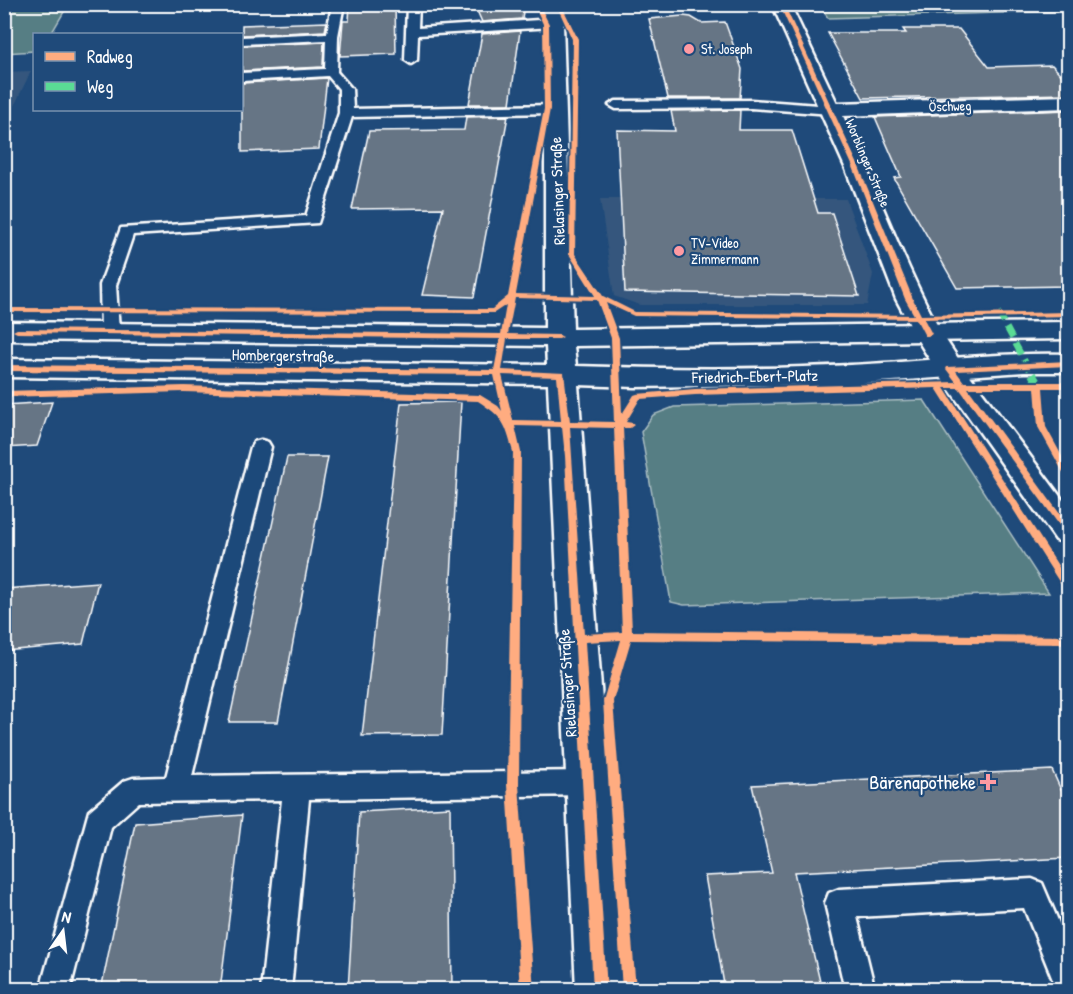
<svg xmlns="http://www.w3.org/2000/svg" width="1073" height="994" font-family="'Patrick Hand',sans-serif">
	<rect width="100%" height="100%" fill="#1f4a7a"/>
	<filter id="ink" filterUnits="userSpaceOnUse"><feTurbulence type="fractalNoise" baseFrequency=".0167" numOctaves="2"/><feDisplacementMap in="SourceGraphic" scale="12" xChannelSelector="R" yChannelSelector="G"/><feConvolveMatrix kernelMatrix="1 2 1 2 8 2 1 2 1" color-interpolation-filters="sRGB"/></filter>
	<g filter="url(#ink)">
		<path fill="#34577d" d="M31,71l-26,54v-53z
			M600,199h246l27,75 -6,31h-227l-26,-9z"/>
		<path fill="#577e84" stroke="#abbec2" stroke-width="1.5" d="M4,5l1,-1 63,1 -17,29h-17v17l-29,2z
			M925,5l143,-1v7l-240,7 -7,-11z
			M924,400l125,193 -365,12 -13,-3 -30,-170 12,-17 21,-8z"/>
		<path fill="#667585" stroke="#fff" stroke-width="1.5" d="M350,4h45l1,50 -56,2 3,-35h6z
			M474,4h50l-2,15 -40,3z
			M683,16l8,1 10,6 24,-1 17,47 -2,29h-72l-19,-79z
			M327,22l-2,9 -83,4v-10z
			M903,29h56l30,38 63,-2 16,17v12l-205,4 -35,-65h78z
			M520,31l-10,73h-41l13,-70z
			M324,42l-1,25 -81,4v-25z
			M327,78l-8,71 -77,3v-69z
			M740,110l-1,20h53l26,83h14l27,83 -234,-4 -8,-162 58,1 -4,-20z
			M1068,110v176l-111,2 -63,-110 7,-1 -26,-60z
			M508,116l-34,181 -52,-2 21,-87 -91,1 17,-78 95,-1 2,-13z
			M52,402l-15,44 -33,2v-43z
			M461,402l-19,333 -80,1 39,-333z
			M287,457h41l-50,265h-49z
			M98,582l-15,62 -79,7v-62z
			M1052,770l9,20h7v68l-274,14 28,118h-97l-20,-114 67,-3 -20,-88z
			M450,807l2,183h-104l11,-178z
			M242,815l-22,175h-119l34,-167z"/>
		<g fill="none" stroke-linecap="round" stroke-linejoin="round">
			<defs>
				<path id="service" d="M332,4h12l-6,32 -1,36 15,17 1,20 201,-4 7,4 -7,4 -202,4 -34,106 -185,12 -17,50 3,46 -3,4h-12l-3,-4 -1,-46 21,-57 185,-12 33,-103v-24l-11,-13 -86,5v-8l83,-4 1,-29 -84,4v-7l85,-4z
					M407,4h12l-1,24 136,-9 6,4 -6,4 -136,8 -1,25 -6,4 -6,-4z
					M751,100l80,6 7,4 -7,4 -80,-6 -135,1 -7,-4 7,-4z
					M261,440l7,2 3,5 -79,329 396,-5 9,3 4,9 -4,9 -9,3 -279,4 -18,191h-30l21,-190 -143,2 -28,25 -41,163h-30l49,-179 35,-30 9,-3 33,-1 85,-330 3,-5z
					M1032,879l10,4 26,61v46h-11l-33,-82 -167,9 18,73h-30l-20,-87 4,-10 10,-4z"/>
				<path id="minor" d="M772,4h18l47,99 231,-7v12l-225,8c34,72 60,148 99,218l-4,6 -10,3 -10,-3 -22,-41 -51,-132z
					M950,360l10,2 108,145v37l-12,-4 -116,-164 -5,-7 5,-7z"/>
				<path id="tertiary" d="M928,325l10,3 27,41 -5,7 -10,2 -10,-2 -26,-42 4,-6z"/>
				<path id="secondary" d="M542,4h18l3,19 10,306 495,-7v17l-494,7 2,20c91,3 183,4 274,-1 73,-3 146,-13 218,-11v18h-44l-176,12 -213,3 -57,-2 46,605h-48l-28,-606 -544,-7v-18l543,6 -1,-19 -542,-6v-18l541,6v-305z"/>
			</defs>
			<use href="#service" stroke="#fff" stroke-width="5"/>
			<use href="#minor" stroke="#fff" stroke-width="5"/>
			<use href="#tertiary" stroke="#fff" stroke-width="5"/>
			<use href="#secondary" stroke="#fff" stroke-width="5"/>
			<use href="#service" fill="#1f4a7a" fill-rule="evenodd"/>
			<use href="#minor" fill="#1f4a7a" fill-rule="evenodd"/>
			<use href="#tertiary" fill="#1f4a7a" fill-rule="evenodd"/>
			<use href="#secondary" fill="#1f4a7a" fill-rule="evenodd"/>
			<path stroke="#5adb95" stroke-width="6" stroke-dasharray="12 6" stroke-linecap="butt" d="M998,312l35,64"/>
			<path stroke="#5adb95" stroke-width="8" stroke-dasharray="15 8" stroke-linecap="butt" d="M1032,374l8,13"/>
			<defs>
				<path id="cycleway" d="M534,4h5l10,20 1,85 -34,185 79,2 -26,-42 3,-215 -16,-35h5l17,35 -3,215 28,42 32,16 279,3 -9,-16 -52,-132 -74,-163h5l75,163 54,132 8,16 147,-3v4l-144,3 8,15 -4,2h-3l-9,-17 -282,-3 -28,-13 13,35 3,76 12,-19 3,-1 58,-5 261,-7 -10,-13 1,-2 121,-6v5l-112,5 8,11h104v6h-25l3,39 22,40v10l-3,-1 -27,-49 -3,-39h-67l100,137v10l-3,-2 -106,-145h-15l124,193v11l-3,-1 -129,-203 -241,7 -55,4 -14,23 7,1 1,2 -4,3h-7l9,203 436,5v8l-437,-4 -18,61 23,289h-14l-19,-289 18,-61 -36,2 22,348h-14l-28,-534 -3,-29 -47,-1 6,26 -2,333 15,205h-14l-13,-205 6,-333c-8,-29 -9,-34 -35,-51l-294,-9 -180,5v-6l180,-5 296,9 18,11 4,5 -8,-36 -490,-4v-6l490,5 6,-31 -483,-6 -4,-2 4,-2 484,5 5,-29 -12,8 -490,-1v-4l488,1 16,-13 36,-187 -1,-85zM515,298l82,2 14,38 3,84 -44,-1 -6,-48 -62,-3 5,-31h52l4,-2 -4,-2 -51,-1zM502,375l55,2 4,44 -48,-1zM570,427l44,1 8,204 -38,2z"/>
			</defs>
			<use href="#cycleway" stroke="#1f4a7a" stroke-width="4"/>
			<use href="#cycleway" fill="#ffac80" fill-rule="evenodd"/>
		</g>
	</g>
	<g fill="#ff9aa2" stroke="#1f4a7a" stroke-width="2">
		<circle cx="689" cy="49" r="6"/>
		<circle cx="679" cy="251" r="6"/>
		<path d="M985 773h6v6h6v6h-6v6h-6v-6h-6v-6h6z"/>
	</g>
	<g text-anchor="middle" stroke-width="4.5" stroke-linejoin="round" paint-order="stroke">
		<g font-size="14" fill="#fff" stroke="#1f4a7a" text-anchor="start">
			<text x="701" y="54">St. Joseph</text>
			<text x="691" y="248">TV-Video<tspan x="691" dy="16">Zimmermann</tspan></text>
		</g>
		<g font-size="14" fill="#fff" stroke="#1f4a7a">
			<text transform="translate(950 106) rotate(-2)" y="5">Öschweg</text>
			<text transform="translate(868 163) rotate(67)" y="5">Worblinger Straße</text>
		</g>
		<g font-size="16" fill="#fff" stroke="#1f4a7a">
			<text transform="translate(557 191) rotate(-92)" y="6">Rielasinger Straße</text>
			<text transform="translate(283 355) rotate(1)" y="6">Hombergerstraße</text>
			<text transform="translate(755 376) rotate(-1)" y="6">Friedrich-Ebert-Platz</text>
			<text transform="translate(567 683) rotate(-94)" y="6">Rielasinger Straße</text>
		</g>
		<g font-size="20" fill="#fff" stroke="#1f4a7a" text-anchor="end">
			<text x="976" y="789">Bärenapotheke</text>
		</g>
	</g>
	<rect width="1073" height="994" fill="none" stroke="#1f4a7a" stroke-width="24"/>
	<rect x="12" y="12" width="1049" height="970" fill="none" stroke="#fff" stroke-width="2" filter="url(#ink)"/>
	<rect x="33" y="33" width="210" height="78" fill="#1f4a7a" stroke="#7992af" stroke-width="1.5"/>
	<rect x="45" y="52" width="30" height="9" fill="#ffac80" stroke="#7992af" stroke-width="1.5"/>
	<text x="87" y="63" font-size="18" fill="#ffffff">Radweg</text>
	<rect x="45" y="82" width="30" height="9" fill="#5adb95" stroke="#7992af" stroke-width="1.5"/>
	<text x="87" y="93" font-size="18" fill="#ffffff">Weg</text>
	<g transform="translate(63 931) rotate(14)" stroke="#1f4a7a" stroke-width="4.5" paint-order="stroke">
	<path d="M0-4.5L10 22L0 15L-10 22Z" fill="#ffffff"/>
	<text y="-9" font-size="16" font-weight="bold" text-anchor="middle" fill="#ffffff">N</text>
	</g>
</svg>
